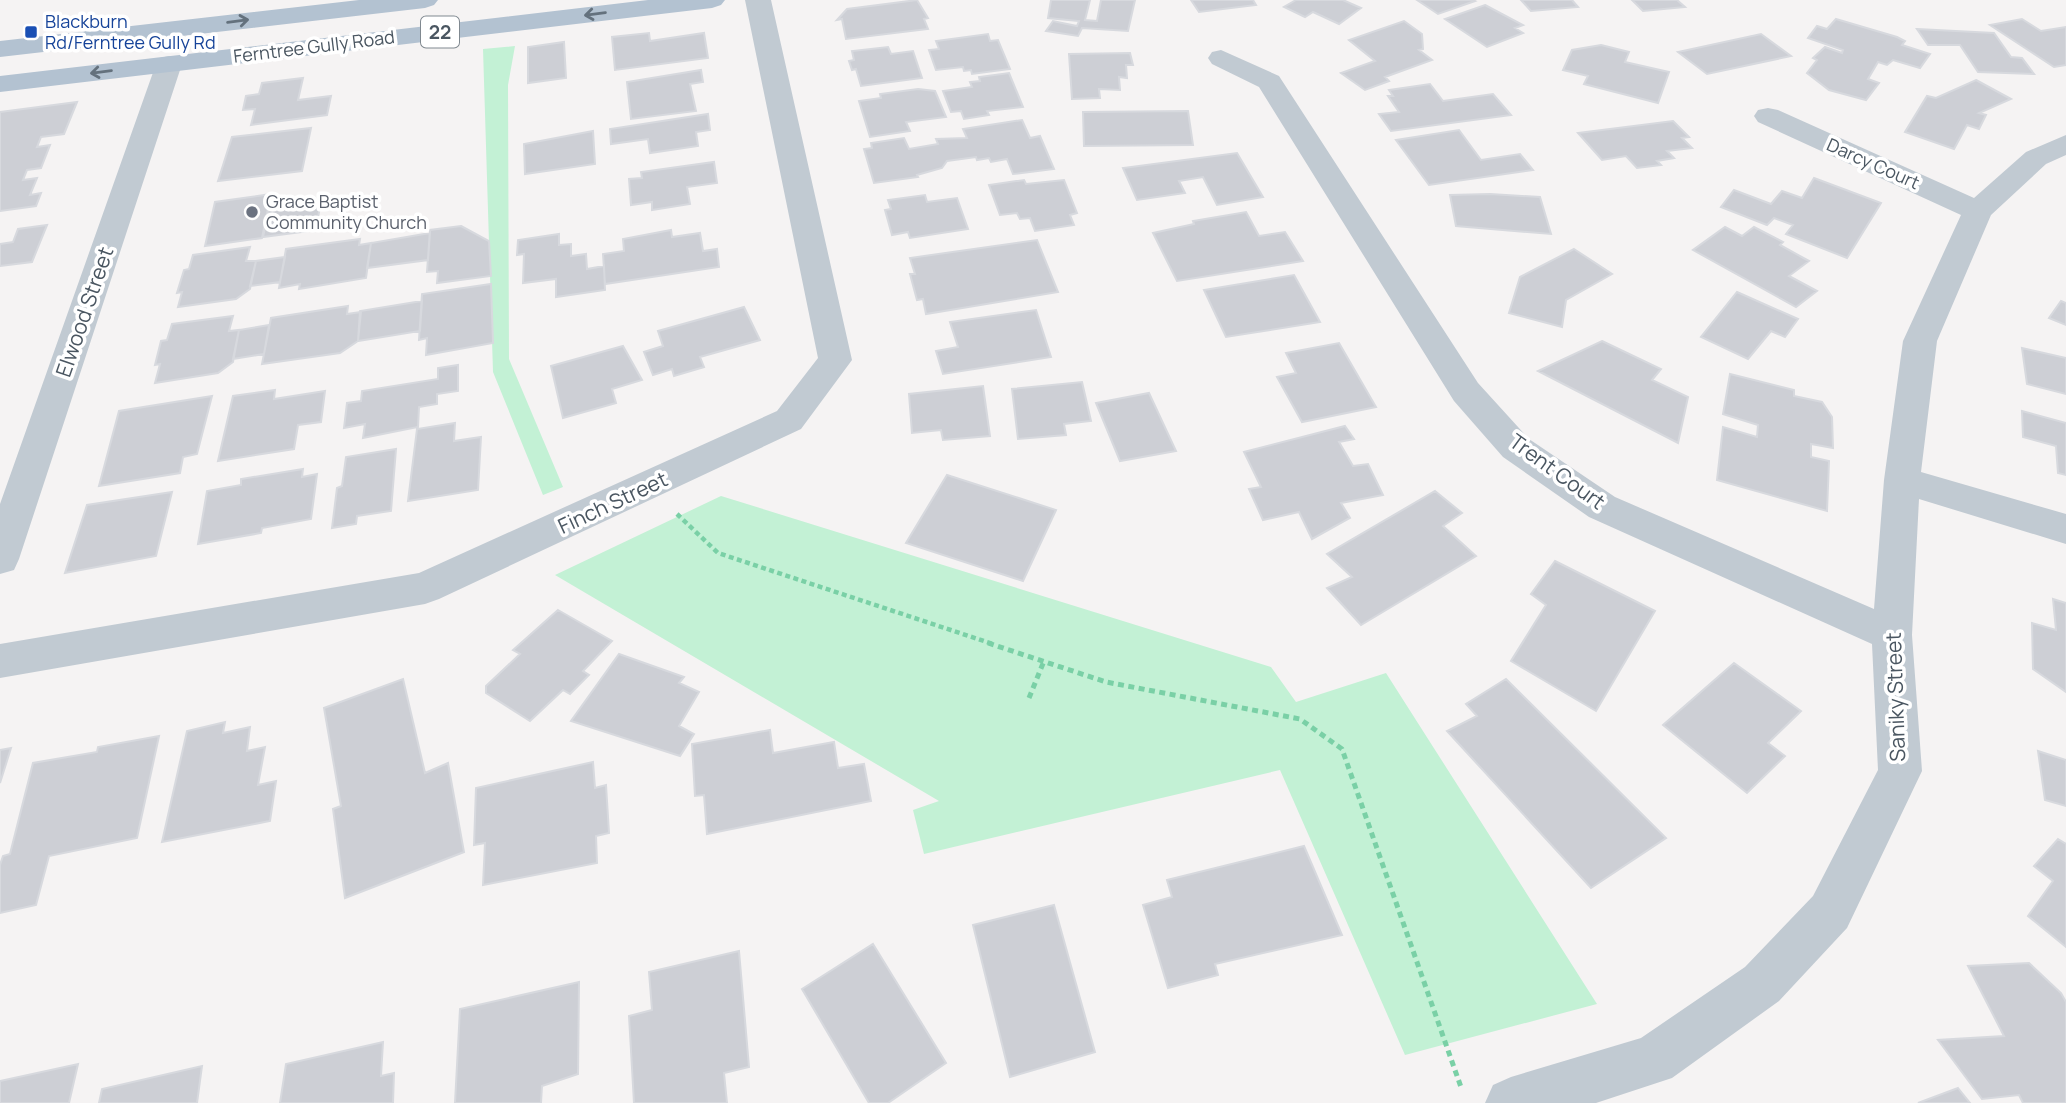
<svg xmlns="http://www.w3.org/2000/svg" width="2066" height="1103" font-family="Manrope,sans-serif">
	<rect width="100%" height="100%" fill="#f5f3f3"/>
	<path fill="#c3f1d5" d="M515,46l-7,39 1,274 54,128 -20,8 -50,-123 -10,-323z
		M721,496l550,171 25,35 90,-29 211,331 -192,51 -125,-285 -356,84 -11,-44 26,-9 -384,-226z"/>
	<path fill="#cdcfd5" stroke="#d7d9de" stroke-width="2" d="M917,0l11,18 -4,1 4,10 -82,10 -4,-20 -5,1 10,-11z
		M1051,0h39l-5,20 12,1 4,-21h34l-7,31 -46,-3 -4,8 -32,-5 7,-10 24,5 2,-5 -31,-3z
		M1191,0h62l3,5 -57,7z
		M1296,0h47l18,8 -22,16 -26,-12 -8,5 -21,-10z
		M1417,0h56l2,1 -37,13z
		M1521,0h51l6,7 -47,4z
		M1632,0h45l8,7 -42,4z
		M1485,5l38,20 -8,3 8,5 -36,14 -42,-28z
		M1836,19l61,18 8,4 -3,4 28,9 -10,14 -27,-8 -6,5 -9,-3 -10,17 11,4 -13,17 -37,-10 -22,-17 10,-13 -4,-2 12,-11 17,6 1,-3 -35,-12 9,-12 10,3z
		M2022,19l19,12 25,-4v38l-12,2 -64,-42z
		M1404,21l18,13 1,15 -4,1 13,10 -47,17 4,4 -24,9 -24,-17 34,-12 -26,-21z
		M1917,29l77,4 17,24 11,1 12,16 -56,-2 -18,-27h-32z
		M649,33l1,8 54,-8 4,25 -93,12 -3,-33z
		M988,34l2,7 8,-1 12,29 -38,5 -1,-4 -7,1 -1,-4 -27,3 -7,-20 10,-1 -3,-8z
		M1761,34l30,22 -84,18 -29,-22z
		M564,42l2,36 -38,5v-36z
		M1601,45l28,7 -4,10 44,10 -11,31 -74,-19 4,-8 -25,-6 9,-20z
		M888,47l3,7 22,-3 9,27 -61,8 -5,-17 -4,1 -3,-9 5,-1 -2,-9z
		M1130,53l3,12h-7l1,13 -8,-1 1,13 -21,-1 1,9 -28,1 -3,-45z
		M701,70l2,12 -13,2 6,27 -65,8 -4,-37z
		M1009,73l14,34 -36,4 2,4 -25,4 -3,-8 -10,1 -8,-21 29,-4 -2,-5 10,-1 -1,-4z
		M303,78l-5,22 33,-4 -4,19 -76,10 4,-16 -12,1 3,-14 13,-2 3,-11z
		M1976,80l35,19 -32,14 7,2 -7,14 -12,-4 -13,24 -49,-17 22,-36 9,2z
		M1430,84l13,17 50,-7 18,21 -120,16 -12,-17 20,-2 -11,-16h5l-4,-6z
		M918,89l17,2 11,26 -40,5 4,9 -40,6 -11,-36 22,-3 -1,-4z
		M77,102l-13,32 -23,3 -4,10 13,-2 -9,23 -14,2 -4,10 14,-2 -7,17 11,-2 -5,13 -36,5v-99z
		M1188,111l5,34 -109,1 -1,-34z
		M708,114l2,16 -14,2 2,14 -48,7 -2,-14 -37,5 -1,-15z
		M1022,120l8,18 10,-2 14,33 -41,5 -6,-15 -16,3 -2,-4 -12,2 -1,-3 -29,4 -5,7 -25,7 1,2 -44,6 -10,-34 8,-1 -1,-5 33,-5 5,11 29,-5 -2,-5 31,-1 -4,-9z
		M1673,121l16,16 -7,1 10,10 -25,3 7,7 -17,3 4,4 -24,3 -11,-12 -24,4 -24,-27z
		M311,128l-9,43 -84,10 14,-44z
		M1459,130l22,30 39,-6 13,16 -104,15 -33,-45z
		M593,131l2,33 -70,10 -1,-30z
		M1237,153l26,44 -46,8 -14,-28 -24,4 6,12 -48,7 -14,-32z
		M714,162l3,21 -30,4 3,17 -38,6v-8l-21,3 -2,-26 13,-1 -1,-6z
		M1814,178l67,25 -34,55 -61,-24 7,-9 -19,-7 -7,7 -46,-18 13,-17 37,14 11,-13 20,7z
		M1024,180l2,4 38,-4 13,33 -7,2 4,10 -39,6 -5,-13 -10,1 -3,-6 -17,2 -11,-30z
		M271,194l-9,44 -57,8 10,-44z
		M1490,194l50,3 11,37 -95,-8 -6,-31z
		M925,195l2,7 30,-4 11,31 -58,9 -2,-6 -16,3 -7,-25 6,-1 -3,-9z
		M321,200l-5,30 -53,7 6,-29z
		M1246,212l13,24 26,-4 18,29 -126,20 -24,-48 41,-9 -1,-3z
		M47,225l-15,37 -32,4v-22l13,-2 5,-13z
		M461,226l28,15 2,35 -54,7 1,-12 -11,1 3,-42z
		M1725,227l17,9 12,-9 29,15 -3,3 29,16 -20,15 28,15 -21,16 -103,-57z
		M671,230l1,7 28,-4 3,18 14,-2 2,18 -114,17 -2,-30 21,-3 -1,-12z
		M430,233l-2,27 -61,8 4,-25z
		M559,234v11l12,-1v12l15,-2 1,15 17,-3 1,24 -49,7v-18l-33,4 1,-29 -7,1 1,-15z
		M360,239l-1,6 12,-2 -5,35 -67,11 1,-5 -21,4 7,-39z
		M1037,240l21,52 -132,22 -3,-15 -6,1 -7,-26h5l-5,-16z
		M250,247l-4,14h10l-6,28 -14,10 -58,8 4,-15 -5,1 7,-23 5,-1 4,-14z
		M1574,249l38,25 -46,26 -4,27 -53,-14 11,-36z
		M285,257l-5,25 -30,4 6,-25z
		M1294,275l26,47 -94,15 -22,-47z
		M491,284l2,59 -67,12 1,-17 -8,2 3,-46z
		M1737,292l61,27 -13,18 -14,-6 -23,28 -47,-22z
		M422,301l-2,30 -62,10 2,-30z
		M2061,301l5,2v22l-17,-7z
		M348,306l-1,8 14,-2 -3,29 -18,12 -78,11 9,-46z
		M744,307l16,33 -60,17 4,10 -30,9 -2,-7 -19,6 -9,-23 19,-6 -5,-15z
		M1036,310l15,47 -108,17 -7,-23 22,-4 -8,-25z
		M233,316l-4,15 10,-1 -6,32 -15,11 -63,10 5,-19 -5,1 6,-24 6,-1 5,-16z
		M269,325l-5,29 -31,5 6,-29z
		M1602,341l59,28 -9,11 36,17 -10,46 -140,-72z
		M1339,343l37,64 -74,15 -25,-45 19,-4 -10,-20z
		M623,346l19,34 -30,9 4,14 -53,15 -12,-52z
		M2022,348l44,10v36l-39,-10z
		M458,365v26l-21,3v10l-18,3 -1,20 -55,11 2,-14 -21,4 3,-25 14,-2 1,-10 76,-12v-11z
		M1730,374l64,16v6l28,6 10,15 1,31 -22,-4v13l18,4 -2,50 -110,-31 6,-53 34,10 1,-12 -35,-11z
		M1082,382l9,39 -27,3 2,11 -48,4 -6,-50z
		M983,386l7,50 -47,4 -2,-10 -29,3 -3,-39z
		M275,390l-1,9 51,-8 -4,31 -23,3 -4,24 -76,12 15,-65z
		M1149,393l27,58 -56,10 -24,-58z
		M212,396l-15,58 -14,3 -3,16 -81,13 20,-75z
		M2022,411l44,12v52l-8,-2 -2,-27 -33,-9z
		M455,423l-1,18 27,-4 -3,53 -70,11 9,-72z
		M1345,426l9,13 -15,3 14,24 15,-2 15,31 -42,8 9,15 -38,21 -13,-27 -36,8 -14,-31 12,-2 -17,-35z
		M396,449l-5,62 -34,5 -1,8 -24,4 5,-40 5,-2 4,-29z
		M303,469l-1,8 15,-3 -6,45 -49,9 -1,5 -63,11 9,-53 34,-6v-6z
		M947,475l109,35 -33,71 -117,-38z
		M1435,491l27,22 -19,13 33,30 -115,69 -34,-37 25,-11 -25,-23z
		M172,492l-16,64 -91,17 22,-68z
		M1555,561l100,50 -59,100 -85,-50 35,-56 -15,-11z
		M2053,599l13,4v89l-33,-23 -1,-46 24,7z
		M558,610l54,31 -29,30 6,4 -19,19 -7,-4 -33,31 -44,-28v-7l34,-32 -7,-4z
		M619,654l65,23 -5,6 20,9 -20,34 15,8 -14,22 -109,-35z
		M1734,663l67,48 -33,32 17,13 -38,37 -84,-68z
		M403,679l22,94 23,-10 16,89 -119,46 -12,-89 8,-3 -17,-98z
		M1506,679l160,159 -75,50 -144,-157 30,-15 -11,-12z
		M225,722l-2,11 27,-6 -3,24 18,-4 -7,38 18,-4 -6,40 -108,21 25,-111z
		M770,730l3,23 61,-11 4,26 26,-4 7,37 -164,33 -3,-39 -9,1 -3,-52z
		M159,736l-22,102 -88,18 -13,49 -36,8v-48l3,-9 7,-2 23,-91 64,-11 1,-5z
		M11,748l-11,35v-33z
		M2038,751l28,9v46l-21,-6z
		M593,762l2,26 11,-3 3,48 -13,3 1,27 -114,22 2,-42 -11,2 2,-57z
		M2058,839l8,5v103l-38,-31 25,-35 -19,-15z
		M1304,846l38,89 -127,29 3,11 -50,13 -25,-83 29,-8 -5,-17z
		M1054,905l41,147 -85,25 -37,-152z
		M873,944l73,119 -58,40h-19l-67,-114z
		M739,951l10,116 -25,6 3,30h-93l-5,-87 23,-6 -3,-38z
		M2029,963l32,30 5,9v101h-43l-4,-8 -37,4 -44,-59 66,-4 -36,-70z
		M579,982l-1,92 -36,12 -1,17h-86l5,-94z
		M383,1042l-2,34 13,-3 -1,30h-113l6,-39z
		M78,1064l-9,39h-69v-22z
		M202,1066l-5,37h-98l3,-14z
		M1958,1088l12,15h-52z"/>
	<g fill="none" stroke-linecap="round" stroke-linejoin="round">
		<path stroke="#7ad0a6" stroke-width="4.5" stroke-dasharray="5 3.5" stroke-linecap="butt" d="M677,514l41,39 275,91"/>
		<path stroke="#7ad0a6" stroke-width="5" stroke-dasharray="6 4.5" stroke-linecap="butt" d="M988,643l118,39 194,37 42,30 120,341
			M1029,698l15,-37"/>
		<path fill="#c1cad2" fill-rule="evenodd" d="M745,0h26l81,360 -51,69 -362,170 -14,5 -425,74v-34l419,-71 358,-162 41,-53z
			M1221,50l58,26 199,307 51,56 86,58 259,112 10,-129 19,-139 58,-126 -203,-93 -4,-6 4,-6 10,-2 10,2 196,88 52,-46 40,-17v20l-20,9 -55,51 -54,126 -16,131 145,42v30l-147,-45 -7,136 10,136 -75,157 -68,73 -107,77 -76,25h-111l8,-18 18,-8 130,-39 104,-71 68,-71 65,-126 -6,-126 -283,-127 -86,-60 -49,-56 -195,-314 -47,-23 -4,-6 4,-6z
			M169,56l9,2 4,6 -163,495 -5,11 -14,4v-70l156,-440 4,-6z"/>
		<path fill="#b3c2d1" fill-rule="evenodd" d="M359,0h79l-4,5 -9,3 -425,49v-16z
			M648,0h77l-4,5 -9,3 -712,84v-16z"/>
	</g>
	<defs><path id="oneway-shaft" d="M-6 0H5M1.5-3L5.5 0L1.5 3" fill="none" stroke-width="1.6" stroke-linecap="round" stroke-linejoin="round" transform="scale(1.75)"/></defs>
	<g stroke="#64717d">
		<use href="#oneway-shaft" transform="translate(595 14) rotate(173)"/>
		<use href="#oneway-shaft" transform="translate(238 21) rotate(-7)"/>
		<use href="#oneway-shaft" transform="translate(101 72) rotate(173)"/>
	</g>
	<rect fill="#1a4fb4" stroke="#fff" stroke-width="2.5" x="24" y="25" width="14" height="14" rx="3.5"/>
	<circle fill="#6b7280" stroke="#fff" stroke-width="2.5" cx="252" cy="212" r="7"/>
	<g text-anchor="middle" stroke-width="7" stroke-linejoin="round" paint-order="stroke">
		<g font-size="18" fill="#164399" stroke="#fff" text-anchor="start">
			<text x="45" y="28">Blackburn<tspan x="45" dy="21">Rd/Ferntree Gully Rd</tspan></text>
		</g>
		<g font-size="18" fill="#4a5661" stroke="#fff">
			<text transform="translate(314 47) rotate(-7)" y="6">Ferntree Gully Road</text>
			<text transform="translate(1873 164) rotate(24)" y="6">Darcy Court</text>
		</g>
		<g font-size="18" fill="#5b616d" stroke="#fff" text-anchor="start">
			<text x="266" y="208">Grace Baptist<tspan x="266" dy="21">Community Church</tspan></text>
		</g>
		<rect fill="#fff" stroke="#808990" stroke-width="2" x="421" y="16.5" width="38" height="31" rx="5"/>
		<g font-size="19" font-weight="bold" fill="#4a5661">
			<text x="440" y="39">22</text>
		</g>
		<g font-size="21" fill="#4a5661" stroke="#fff">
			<text transform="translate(85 312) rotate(-71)" y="7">Elwood Street</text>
			<text transform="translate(1557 472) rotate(36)" y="7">Trent Court</text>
			<text transform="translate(613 503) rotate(-25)" y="7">Finch Street</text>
			<text transform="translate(1896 697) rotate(-92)" y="7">Saniky Street</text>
		</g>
	</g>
</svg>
